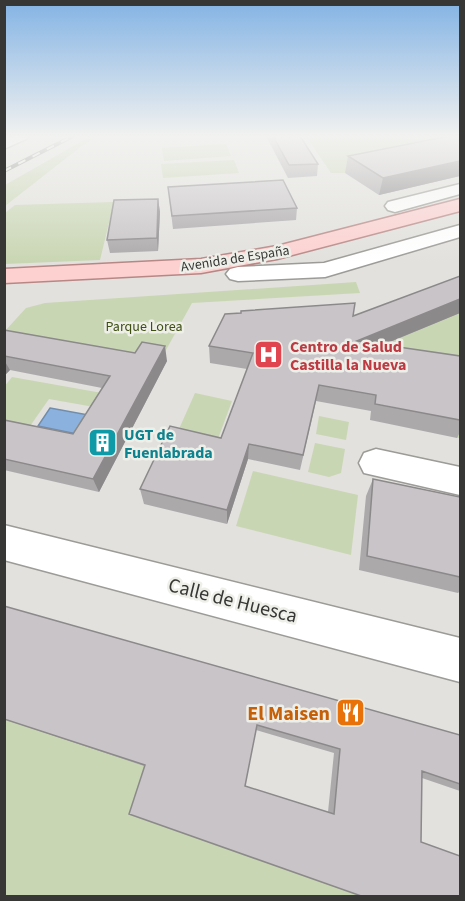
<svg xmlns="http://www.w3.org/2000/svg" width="465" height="901" font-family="'Source Sans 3',sans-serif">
	<rect width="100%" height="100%" fill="#e2e1dd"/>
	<path fill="#c9d6b3" d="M91,136h8l-16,9 -78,61v-21z
		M306,136h139l6,14 -106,23h-14z
		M226,144l5,12 -67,5 -2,-13z
		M234,160l5,13 -76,5 -2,-14z
		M114,202l-14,58 -95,4v-51l10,-8z
		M356,282l4,11 -168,10 -31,56 -156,-28 21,-23 19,-5z
		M460,313v125h-3l-2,-64 -79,-13 6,-27 20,3z
		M12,377l90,16 -8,14 -45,-8 -21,30 -23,-4 -1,-38z
		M195,393l37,8 -17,46 -40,-9z
		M319,416l30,6 -3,18 -30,-6z
		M315,443l30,6 -4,24 -12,4 -21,-5z
		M253,471l105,24 -7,60 -115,-29z
		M5,719l145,48 225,129h-370z"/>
	<path fill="#8bb2df" stroke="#728dac" stroke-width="1.5" d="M50,408l44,8 -12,19 -44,-9z"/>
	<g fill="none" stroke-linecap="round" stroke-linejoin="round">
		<defs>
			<path id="minor" d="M8,136h21l-3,3 -22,10v-11z
				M460,184v10l-65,18 -7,-2 -3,-4 3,-4z
				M460,225v12l-135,40 -87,4 -8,-2 -4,-5 4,-5 8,-2 86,-4z
				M376,449l84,18v28l-96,-22 -5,-10 5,-10z
				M4,525l456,113v44l-456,-122z"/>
			<path id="primary" d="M460,199v12l-183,48 -76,14 -197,10v-14l197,-10 76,-13z"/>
		</defs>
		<use href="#minor" stroke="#9c9b97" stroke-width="3"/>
		<use href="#primary" stroke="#b78785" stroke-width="3"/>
		<use href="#minor" fill="#fff" fill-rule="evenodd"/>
		<use href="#primary" fill="#fdd1d0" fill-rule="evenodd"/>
		<defs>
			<path id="rail" d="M4,171l69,-35"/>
		</defs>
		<use href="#rail" stroke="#7a7a77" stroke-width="4"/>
		<use href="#rail" stroke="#efefea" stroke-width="2" stroke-dasharray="8" stroke-linecap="butt"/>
	</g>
	<path fill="#aca9ab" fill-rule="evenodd" d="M266,136h34l18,28 -1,12 -29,2z
		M445,136h15v40l-81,19 -34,-22 3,-17 97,-19z
		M168,187l129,21 -1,12 -123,9z
		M158,199l2,13 -2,39 -48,2 -3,-13z
		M460,276v37l-77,32 77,11v76l-3,6 -87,-18 1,-9 -55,-10 -16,69 -52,-11 -21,65 -83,-20 -4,-15 81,-51 26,-69 -37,-6 -1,-17 144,-30z
		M4,330l163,31 -68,131 -95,-22v-50l69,14 29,-46 -92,-18 -6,6z
		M373,479l87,18v94l-2,2 -99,-23 7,-74z
		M4,606l456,129v56l-38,-13 -1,64 -277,-76 -140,-47zM256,730l78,23 -6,59 -83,-26z"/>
	<path fill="#8c898b" d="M460,161v15l-81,19 4,-17z
		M158,199l2,13 -2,39 -1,-13z
		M460,299v14l-107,44 4,-16z
		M165,346l2,15 -68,131 -6,-13z
		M4,360l6,10 -6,6z
		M249,444l-1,15 -21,65v-14z"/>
	<path fill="#c8c4c7" stroke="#8c898b" stroke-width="1.5" fill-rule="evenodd" d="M273,136h27l18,28 -29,1z
		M449,136h11v25l-77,17 -35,-22z
		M283,180l14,28 -125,8 -4,-29z
		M158,199l-1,39 -50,2 7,-40z
		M460,276v23l-103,42 103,15v64l-85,-16 1,-9 -57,-10 -16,70 -54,-11 -22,66 -87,-21 30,-63 51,12 32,-85 -44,-7 16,-32 16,-1v-2l114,-8 -2,13z
		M4,330l131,23 7,-11 23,4 -72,133 -89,-20v-39l69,14 37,-58 -106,-20z
		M373,479l87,18v80l-93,-21z
		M4,606l456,129v49l-38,-13 -1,71 39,14v41h-96l-235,-83 16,-49 -141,-46zM257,725l83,24 -6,65 -89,-28z"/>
	<linearGradient id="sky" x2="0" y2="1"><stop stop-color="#83b3e4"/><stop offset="0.52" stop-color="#f2f2f0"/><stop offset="1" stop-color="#f2f2f0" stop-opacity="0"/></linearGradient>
	<rect width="465" height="262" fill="url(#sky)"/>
	<defs>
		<symbol id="hospital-square" viewBox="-11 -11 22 22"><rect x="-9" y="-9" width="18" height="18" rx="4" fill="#e0444e" stroke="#efefea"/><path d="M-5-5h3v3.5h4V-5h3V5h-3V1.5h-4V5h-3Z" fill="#fff"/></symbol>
		<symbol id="building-square" viewBox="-11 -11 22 22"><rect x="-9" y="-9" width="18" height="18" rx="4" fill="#0f9aa8" stroke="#efefea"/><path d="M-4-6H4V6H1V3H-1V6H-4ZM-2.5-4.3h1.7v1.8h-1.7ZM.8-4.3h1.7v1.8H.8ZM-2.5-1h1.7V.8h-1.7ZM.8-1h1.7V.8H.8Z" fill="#fff"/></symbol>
		<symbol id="restaurant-square" viewBox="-11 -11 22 22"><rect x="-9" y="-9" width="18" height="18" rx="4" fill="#e8710a" stroke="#efefea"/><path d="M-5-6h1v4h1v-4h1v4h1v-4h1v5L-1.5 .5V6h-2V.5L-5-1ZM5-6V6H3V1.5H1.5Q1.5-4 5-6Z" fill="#fff"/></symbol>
	</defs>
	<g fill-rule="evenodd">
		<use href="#hospital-square" x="252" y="338" width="33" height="33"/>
		<use href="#building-square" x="86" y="426" width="33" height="33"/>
		<use href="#restaurant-square" x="334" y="696" width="33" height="33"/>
	</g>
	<g text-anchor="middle" stroke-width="5" stroke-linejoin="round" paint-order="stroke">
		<g font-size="14" fill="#373735" stroke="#efefea">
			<text transform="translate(235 258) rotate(-9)" y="5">Avenida de España</text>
		</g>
		<g font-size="14" fill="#3e4f12" stroke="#efefea">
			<text x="144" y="331">Parque Lorea</text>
		</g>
		<g font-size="16" font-weight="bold" fill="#be3a42" stroke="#efefea" text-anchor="start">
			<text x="290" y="352">Centro de Salud<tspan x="290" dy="18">Castilla la Nueva</tspan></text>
		</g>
		<g font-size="16" font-weight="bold" fill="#0d838f" stroke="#efefea" text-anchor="start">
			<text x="124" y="440">UGT de<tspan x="124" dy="18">Fuenlabrada</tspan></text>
		</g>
		<g font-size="20" fill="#373735" stroke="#efefea">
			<text transform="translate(233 600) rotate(14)" y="7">Calle de Huesca</text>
		</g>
		<g font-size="20" font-weight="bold" fill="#c56008" stroke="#efefea" text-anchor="end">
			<text x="330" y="720">El Maisen</text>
		</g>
	</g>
	<rect width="465" height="901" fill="none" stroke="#373735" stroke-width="12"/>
</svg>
